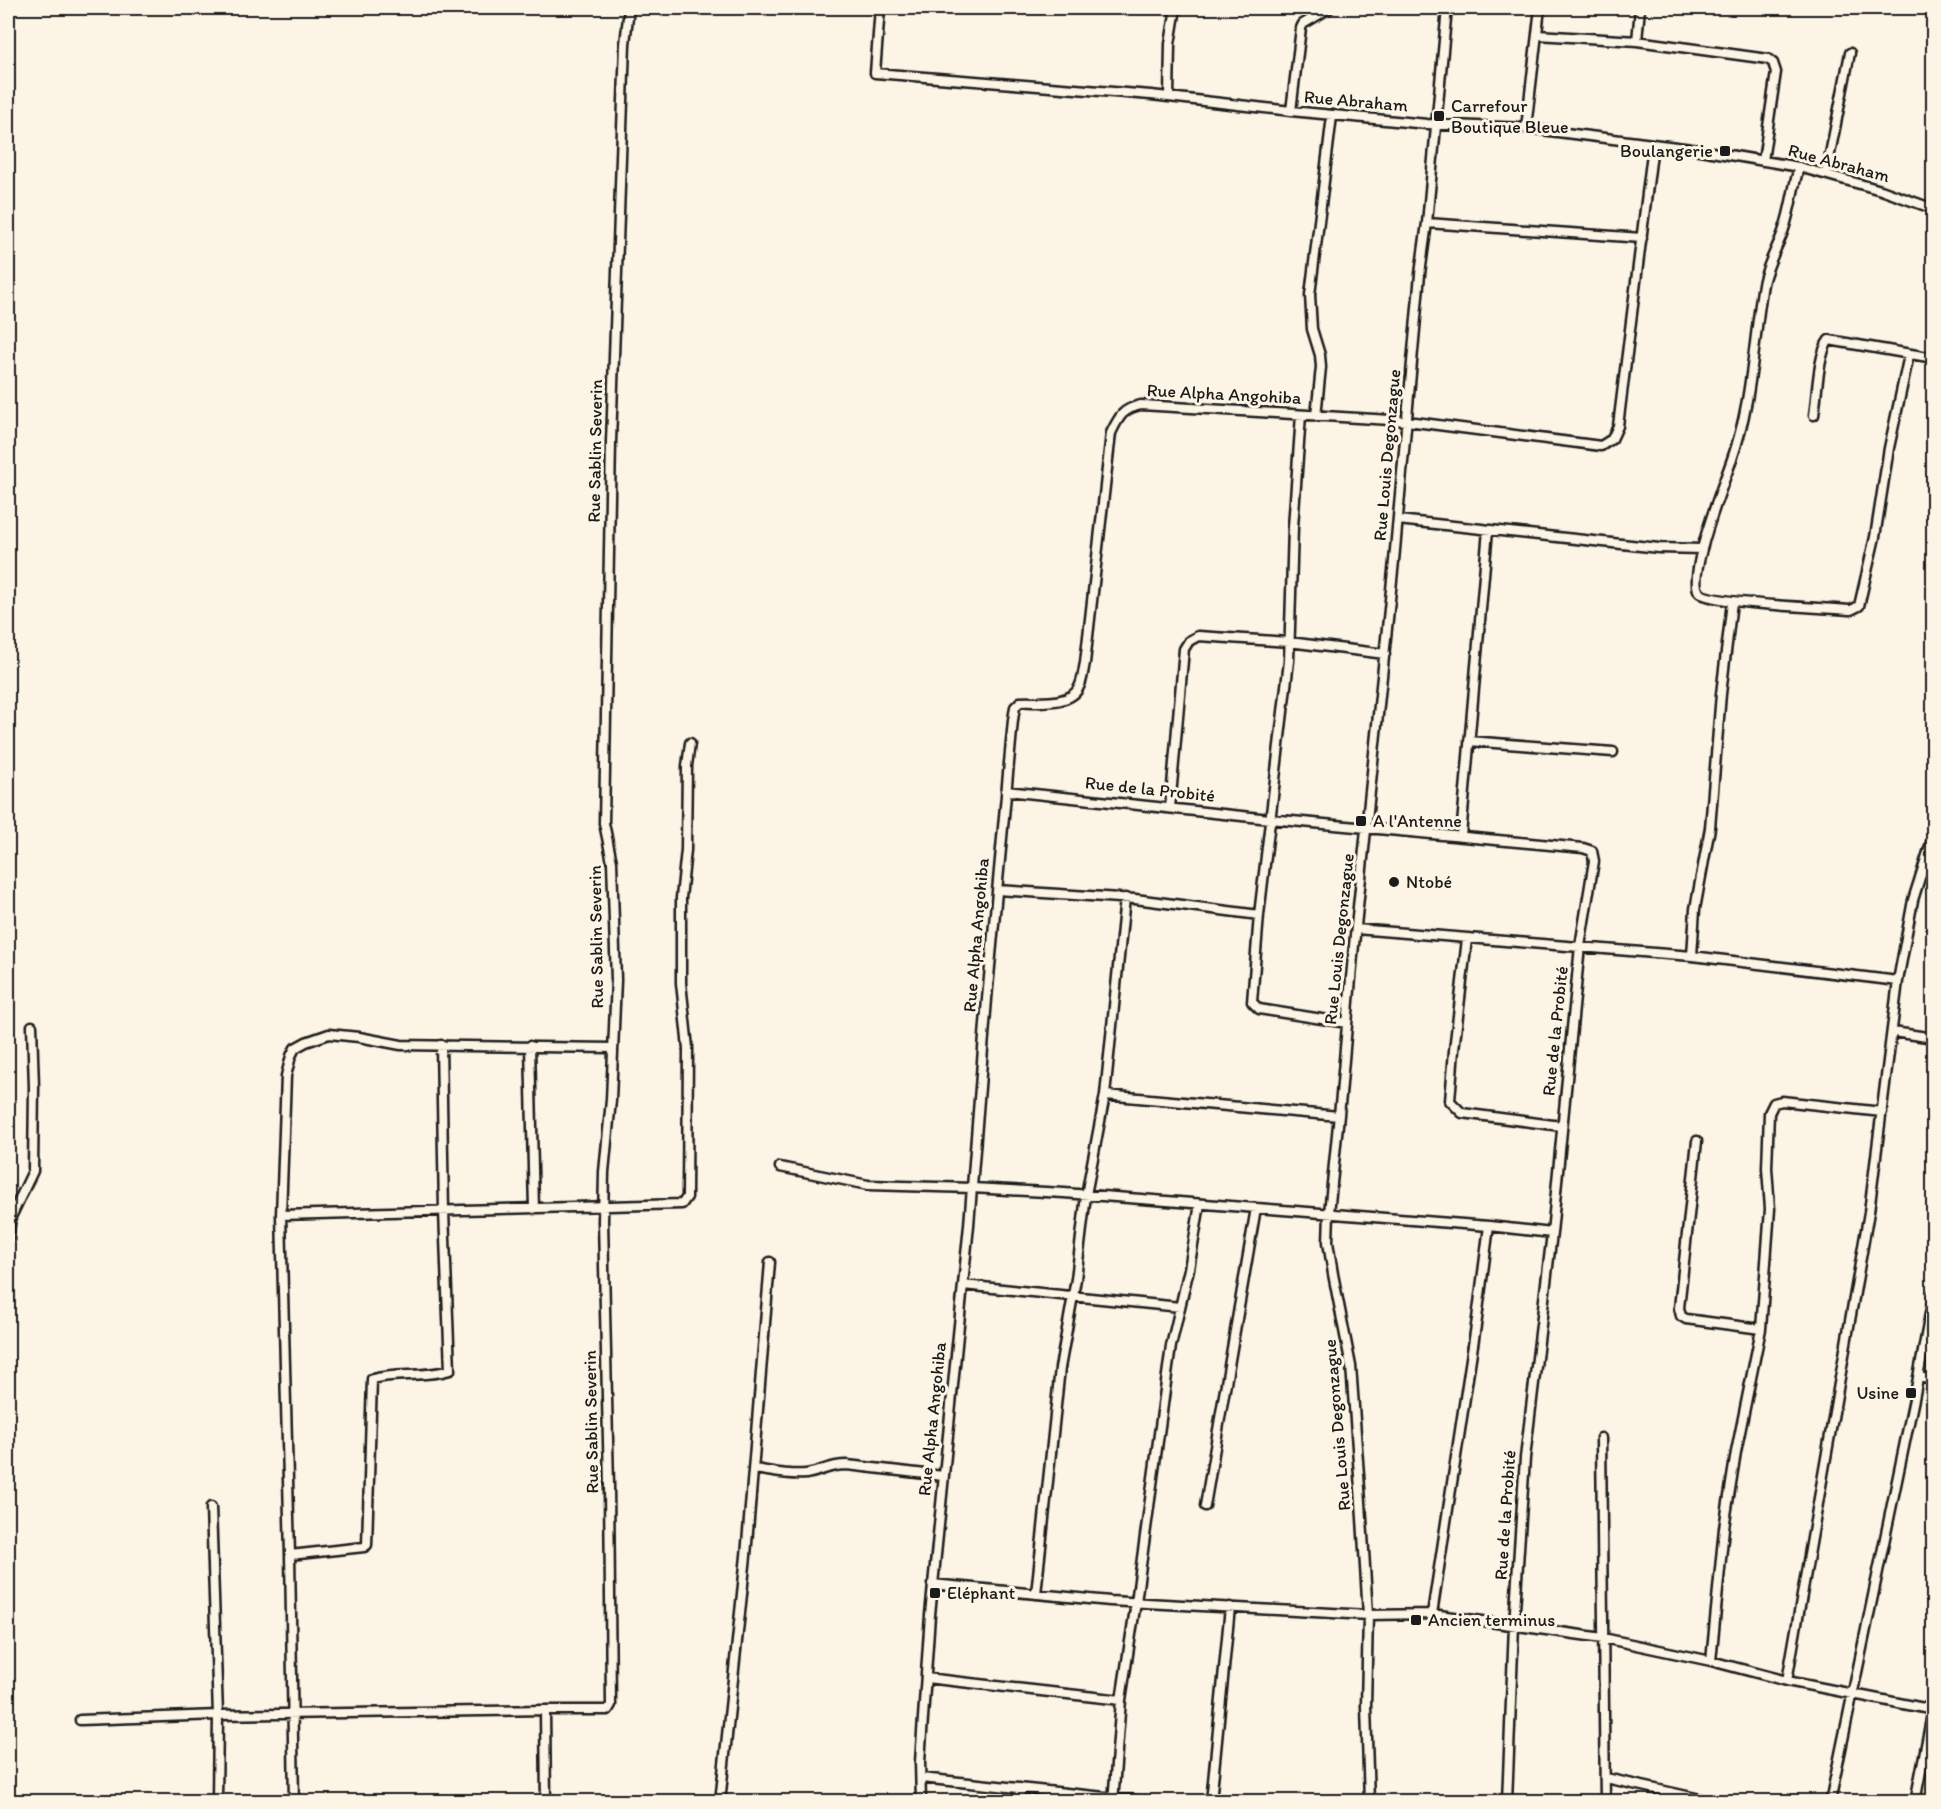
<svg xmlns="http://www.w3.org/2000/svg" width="1941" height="1809" font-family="Itim,sans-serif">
	<rect width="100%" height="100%" fill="#fcf5e5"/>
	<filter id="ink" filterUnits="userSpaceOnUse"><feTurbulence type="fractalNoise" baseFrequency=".0167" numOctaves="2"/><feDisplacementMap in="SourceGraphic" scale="12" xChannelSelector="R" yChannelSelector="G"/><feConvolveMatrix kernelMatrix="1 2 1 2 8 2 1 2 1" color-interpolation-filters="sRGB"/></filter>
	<g filter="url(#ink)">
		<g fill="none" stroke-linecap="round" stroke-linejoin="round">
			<defs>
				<path id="minor" d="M880,8l-5,65 276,22 140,16 136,13 99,4 174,22 99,17 82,23 53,19
					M1537,35l100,6 131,18 5,4 3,9 -13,89
					M1637,41l3,-33
					M1169,97l1,-53 6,-36
					M1291,111l10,-83 2,-4 27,-16
					M1526,128l14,-120
					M1799,167c-6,20 -8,42 -15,62 -6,18 -17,35 -21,55 -10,60 -11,120 -32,178 -7,20 -44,114 -32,130 8,12 131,16 152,18l8,-4 16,-69 14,-89 20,-93
					M1826,174l24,-121
					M1427,223l215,15
					M1301,415l-8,112 -4,134 -30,254 -7,87 7,7 88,14
					M1814,415c3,-19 4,-61 15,-75l105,18
					M1316,416l5,-49 -1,-12 -8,-26 -2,-34 22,-179
					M1398,520l261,28 43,1
					M1469,741l144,11
					M1006,791l264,28 313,29 9,3 2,10 -14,85 -28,287 -27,225 -11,167 -7,177
					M1170,808l14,-159 5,-8 9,-5 91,6 96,12
					M1461,836l27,-306
					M997,890l138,9 124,16
					M1356,929l336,27 206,25
					M1467,939l-13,111 -4,51 12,12 99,13
					M1692,956l3,-47 15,-81 11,-134 11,-92
					M1893,1032l41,6
					M530,1046l4,163
					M1105,1095l234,21
					M1697,1141l-18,167 2,8 5,3 75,10
					M780,1167l88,18 104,3 92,5 425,33
					M281,1215l401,-11 5,-7 1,-149 -7,-65v-85l5,-48 1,-84 3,-23
					M8,1240l3,-23 22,-46 1,-84 -2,-61
					M963,1285l217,22
					M1918,1377l16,3
					M1601,1438l4,364
					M754,1469c16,2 35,7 52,5 15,-2 22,-9 41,-9l96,11
					M1205,1506l51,-298
					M211,1507l7,208 -1,87
					M290,1555l74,-8 3,-2 5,-166c25,-7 52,-1 78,-9l-6,-159 -3,-166
					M932,1584l178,17 258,14 64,-1 171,24 108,23 76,20 147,29
					M1036,1594l24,-226 16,-89 10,-84 19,-100 20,-197
					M1432,1614l45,-295 12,-93 63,7
					M1711,1661l13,-133 12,-76 25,-123 9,-120 -3,-41 2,-55 5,-10 8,-2 100,11
					M926,1678l195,22
					M1787,1681l82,-469 29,-231 15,-81 21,-67
					M80,1720l138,-5 327,-5
					M921,1778l232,24
					M1606,1778l108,24
					M294,1802l-4,-247 -9,-340 5,-139 5,-20 4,-8 11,-6 23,-8 30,3 42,8 212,3
					M546,1802l-1,-92h63l3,-5 -2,-220 -6,-264 1,-49 7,-72 5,-120 -4,-118 -8,-39 7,-381 14,-398 4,-36
					M720,1802l26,-246 24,-294
					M921,1802l-1,-40 10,-147 39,-390 18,-226 26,-279 2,-13 5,-5c18,-1 51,4 59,-15 4,-7 4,-16 6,-24l26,-230c8,-16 11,-24 30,-28l266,16 194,25 11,-7 6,-13 35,-281
					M1019,1802l1,-14
					M1113,1802l8,-102 15,-98 35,-256 18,-77 11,-65
					M1211,1802l19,-195
					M1369,1802l-3,-96 2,-91 -7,-113 -10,-136 -18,-92 -5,-32 1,-29 12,-118 12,-140 41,-394 26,-287 7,-51 20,-215
					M1830,1802l85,-408 19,-102
					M1915,1802l19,-98"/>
			</defs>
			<use href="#minor" stroke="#1c1c1c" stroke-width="13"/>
			<use href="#minor" stroke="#fcf5e5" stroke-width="8"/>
		</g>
	</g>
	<g fill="#1c1c1c" stroke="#fcf5e5" stroke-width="2">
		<rect x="1433" y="110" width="12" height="12" rx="3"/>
		<rect x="1719" y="145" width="12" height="12" rx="3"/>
		<rect x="1355" y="815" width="12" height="12" rx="3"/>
		<circle cx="1394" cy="882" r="6"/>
		<rect x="1905" y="1387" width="12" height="12" rx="3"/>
		<rect x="929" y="1587" width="12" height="12" rx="3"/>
		<rect x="1410" y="1614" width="12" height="12" rx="3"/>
	</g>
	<g text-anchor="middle" stroke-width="6" stroke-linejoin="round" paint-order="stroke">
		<g font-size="18" fill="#1c1c1c" stroke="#fcf5e5">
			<text transform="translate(1356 101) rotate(5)" y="6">Rue Abraham</text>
			<text transform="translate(1839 163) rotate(15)" y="6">Rue Abraham</text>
			<text transform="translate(1224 394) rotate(3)" y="6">Rue Alpha Angohiba</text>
			<text transform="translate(595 451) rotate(-89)" y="6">Rue Sablin Severin</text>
			<text transform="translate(1387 455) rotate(-85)" y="6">Rue Louis Degonzague</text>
			<text transform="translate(1150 789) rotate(6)" y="6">Rue de la Probité</text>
			<text transform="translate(976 935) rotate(-85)" y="6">Rue Alpha Angohiba</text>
			<text transform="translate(596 937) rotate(-91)" y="6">Rue Sablin Severin</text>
			<text transform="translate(1339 939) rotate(-84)" y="6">Rue Louis Degonzague</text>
			<text transform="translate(1555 1031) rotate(-84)" y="6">Rue de la Probité</text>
			<text transform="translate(932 1419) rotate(-84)" y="6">Rue Alpha Angohiba</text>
			<text transform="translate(591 1422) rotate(-91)" y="6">Rue Sablin Severin</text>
			<text transform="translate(1337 1425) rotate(-95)" y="6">Rue Louis Degonzague</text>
			<text transform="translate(1505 1515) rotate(-86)" y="6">Rue de la Probité</text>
		</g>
		<g font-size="18" fill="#1c1c1c" stroke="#fcf5e5" text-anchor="start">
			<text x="1451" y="112">Carrefour<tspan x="1451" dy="21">Boutique Bleue</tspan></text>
			<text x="1713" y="157" text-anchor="end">Boulangerie</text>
			<text x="1373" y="827">A l'Antenne</text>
			<text x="1406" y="888">Ntobé</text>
			<text x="1899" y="1399" text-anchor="end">Usine</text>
			<text x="947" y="1599">Eléphant</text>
			<text x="1428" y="1626">Ancien terminus</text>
		</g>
	</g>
	<rect width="1941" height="1809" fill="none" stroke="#fcf5e5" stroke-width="30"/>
	<rect x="15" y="15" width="1911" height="1779" fill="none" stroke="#1c1c1c" stroke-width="2" filter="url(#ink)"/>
</svg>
